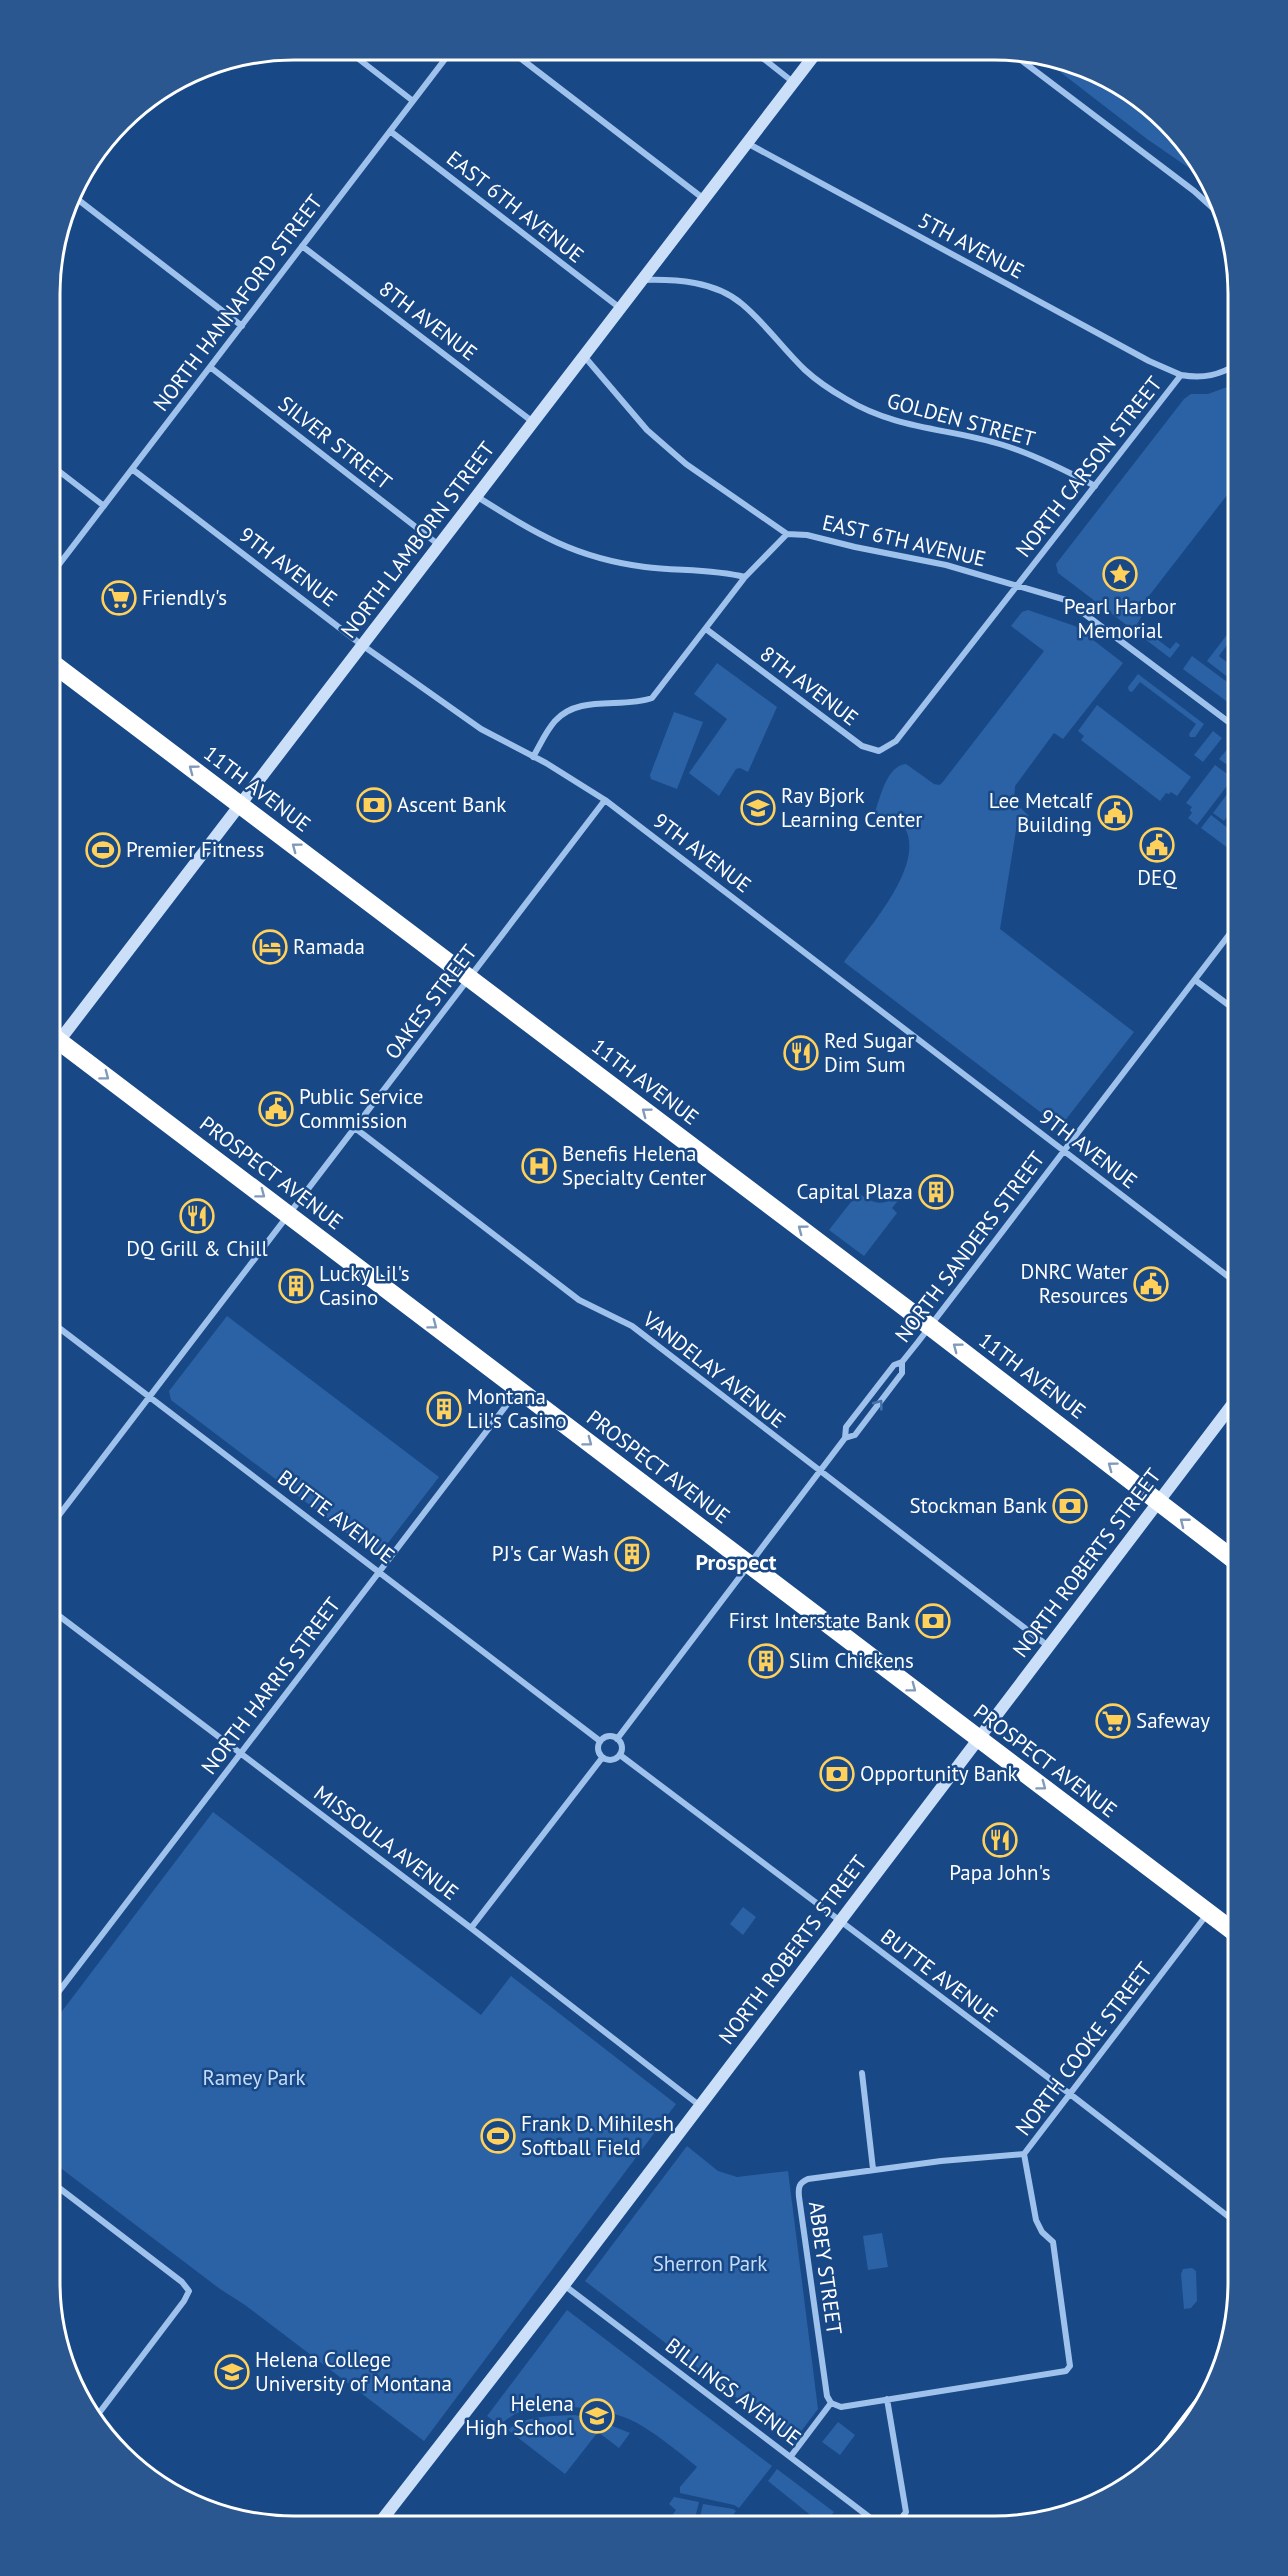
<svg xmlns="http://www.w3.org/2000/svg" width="1288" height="2576" font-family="'PT Sans',sans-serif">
	<rect width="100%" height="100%" fill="#184886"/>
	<path fill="#2b62a5" d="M1037,54l65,21 53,35 43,48 7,15 -3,4 -55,-38z
		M1238,383v98l-100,129 5,4 -6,10 33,25 6,-7 4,3 -10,13 -112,-85 -2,-9 128,-165 7,-5h17z
		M1028,610l47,16 48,37 -60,76 -9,-6 -39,53 -1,16 15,14 -9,2 -3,6 -17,105 134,103 -74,95 -216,-165c22,-31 82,-96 61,-134l-31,-13c6,-16 12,-49 32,-51l28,20 5,1 3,-2 102,-132 -33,-25 11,-14z
		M1235,624l3,6 -19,26 19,15v14l-31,-24z
		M1192,656l46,34v9l-5,7 -50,-37z
		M717,663l60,44 -29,65 -8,-4 -4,1 -17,27 -30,-23 38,-54 -33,-25z
		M1138,674l66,50 -9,13h-5l-1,-3 7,-10 -56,-42 -8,10 -3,-1 -1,-4z
		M1097,705l94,72 -14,19 -6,-4 -2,2 -3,-1 -6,8 -79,-61 3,-4 -6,-5z
		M674,712l29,10 -26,67 -26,-10 -1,-4z
		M1213,731l9,7 -19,24 -9,-7z
		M1231,745l7,5v23l-19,-14z
		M1215,765l18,13 -36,47 -9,-7 4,-5 -2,-3 2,-3 -6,-4z
		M1237,781l1,20 -14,20 -11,-8z
		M1211,815l27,21v7l-6,8 -31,-23z
		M858,1193c14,10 26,15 39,1l4,3 -9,11 5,5 -33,43 -35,-26z
		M227,1316l212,161 -58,75 -8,1 -202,-153 -2,-9z
		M213,1812l268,203 30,-39 165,128 -252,337 -179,-136 -25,-16 -170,-129v-133z
		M743,1907l13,10 -13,18 -13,-11z
		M687,2146l31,25 19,6 51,-6 30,238 -22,29h-7l-204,-157z
		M882,2233l6,34 -20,3 -5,-34z
		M1192,2268l4,3 1,30 -6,7 -7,1 -3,-35 2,-5z
		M567,2310l205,156 -33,42 -5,-3 -54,-12v-6l17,-20c-18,-15 -39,-32 -60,-44 -28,-16 -92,-23 -122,-9 -5,3 -11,7 -15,11l-13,-9z
		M575,2415l25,6 30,12 -11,15 -21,-16 -33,42 -57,-44c17,-15 45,-14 67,-15z
		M838,2422l17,13 -15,20 -18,-13z
		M777,2469l57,43 -11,14h-14l5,-8 -46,-37z
		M674,2497l25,5 -6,24h-28l11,-16 -7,-6z
		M703,2504l30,5 3,2 -11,15h-27z"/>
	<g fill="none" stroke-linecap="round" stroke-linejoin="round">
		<path stroke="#9fc2ed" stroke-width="6" d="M347,50l66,51
			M511,51l193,148
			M755,52l38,30
			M1013,54l181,137 33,30
			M390,131l230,177
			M747,143l402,218 32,14
			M72,195l170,131
			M302,246l231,176
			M642,280c34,-1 73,1 100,24 23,19 41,45 63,66 12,11 27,21 41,29 51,31 103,29 157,46 32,10 62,25 92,41
			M584,356l63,74 39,34 101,70 20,1 48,12 91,18 120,35 172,129
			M210,367l229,178
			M51,465l53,41
			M132,469l230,176 119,84 65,34 59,37 633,484
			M476,496c59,37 98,62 169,71 33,4 67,2 100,10
			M51,575l401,-525
			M706,629l156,117 17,5 17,-10 285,-366c23,4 38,0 57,-11
			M533,757c7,-12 13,-26 22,-36 24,-27 67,-12 97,-23l93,-121 42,-43
			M1195,980l43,32
			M355,1128l224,172 53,26 416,320
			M50,1321l550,420
			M845,1438l10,-3 47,-62v-11
			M50,1527l555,-727
			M50,1609l421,319 228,177
			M598 1748a12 12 0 1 1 24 0a12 12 0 1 1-24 0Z
			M617,1739l228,-301 1,-11 48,-62 8,-3 16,-20 320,-419
			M620,1755l450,339 168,130
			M471,1928l131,-170
			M50,2003l468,-613
			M862,2073l11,96
			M50,2181l132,101 7,9 -5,10 -91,120
			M564,2285l317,241
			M887,2399l19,113 -11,14
			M831,2403l10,4 225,-36 4,-5 -17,-124 -11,-10 -6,-12 -12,-66 184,-241
			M831,2403l-4,-7 -28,-199c-1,-10 0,-14 9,-18l133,-18 83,-7
			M791,2456l40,-53"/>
		<path stroke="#cbdff9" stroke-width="12" d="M59,1041l757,-988
			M378,2525l186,-240 674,-888"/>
		<path stroke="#fff" stroke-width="18" d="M51,662l864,653 323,248
			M51,1035l1187,900
			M1166,2452l41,-54"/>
	</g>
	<defs><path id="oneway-chevron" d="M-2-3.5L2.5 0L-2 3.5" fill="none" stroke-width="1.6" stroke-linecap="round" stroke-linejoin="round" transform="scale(1.5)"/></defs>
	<g stroke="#809abc">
		<use href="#oneway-chevron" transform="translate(193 769) rotate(-143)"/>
		<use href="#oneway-chevron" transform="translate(296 847) rotate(-143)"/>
		<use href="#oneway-chevron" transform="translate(105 1076) rotate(37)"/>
		<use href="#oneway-chevron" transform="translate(646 1112) rotate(-143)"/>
		<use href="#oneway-chevron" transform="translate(261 1194) rotate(37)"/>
		<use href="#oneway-chevron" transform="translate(802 1229) rotate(-143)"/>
		<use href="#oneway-chevron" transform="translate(433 1325) rotate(37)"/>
		<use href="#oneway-chevron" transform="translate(957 1347) rotate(-143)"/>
		<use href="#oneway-chevron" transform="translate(588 1442) rotate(37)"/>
		<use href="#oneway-chevron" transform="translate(1112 1466) rotate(-143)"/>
		<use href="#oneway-chevron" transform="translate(1184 1522) rotate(-142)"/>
		<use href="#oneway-chevron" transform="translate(912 1688) rotate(37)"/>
		<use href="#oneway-chevron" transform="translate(1042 1786) rotate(37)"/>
	</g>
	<use stroke="#4773aa" href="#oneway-chevron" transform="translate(879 1404) rotate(-53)"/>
	<defs>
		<symbol id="sight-ring" viewBox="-11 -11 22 22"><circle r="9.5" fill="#184886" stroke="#ffd05a" stroke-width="1.5"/><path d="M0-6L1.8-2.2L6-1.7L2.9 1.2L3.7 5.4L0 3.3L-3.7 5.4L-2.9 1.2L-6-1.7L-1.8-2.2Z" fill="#ffd05a"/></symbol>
		<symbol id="supermarket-ring" viewBox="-11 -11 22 22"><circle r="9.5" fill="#184886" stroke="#ffd05a" stroke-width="1.5"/><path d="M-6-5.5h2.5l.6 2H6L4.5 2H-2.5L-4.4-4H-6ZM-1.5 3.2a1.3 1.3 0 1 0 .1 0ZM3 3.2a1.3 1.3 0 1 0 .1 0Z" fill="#ffd05a"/></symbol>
		<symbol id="bank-ring" viewBox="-11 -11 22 22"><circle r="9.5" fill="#184886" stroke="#ffd05a" stroke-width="1.5"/><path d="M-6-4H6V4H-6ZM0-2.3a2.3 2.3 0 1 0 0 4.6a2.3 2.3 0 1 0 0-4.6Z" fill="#ffd05a"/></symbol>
		<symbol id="school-ring" viewBox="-11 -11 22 22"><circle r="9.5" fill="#184886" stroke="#ffd05a" stroke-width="1.5"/><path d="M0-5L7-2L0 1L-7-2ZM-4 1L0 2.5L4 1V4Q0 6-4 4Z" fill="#ffd05a"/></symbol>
		<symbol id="civic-ring" viewBox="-11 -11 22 22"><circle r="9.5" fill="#184886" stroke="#ffd05a" stroke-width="1.5"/><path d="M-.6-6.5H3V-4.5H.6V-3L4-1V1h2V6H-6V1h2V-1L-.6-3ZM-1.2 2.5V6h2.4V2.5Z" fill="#ffd05a"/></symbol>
		<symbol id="stadium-ring" viewBox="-11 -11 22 22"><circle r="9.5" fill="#184886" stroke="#ffd05a" stroke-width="1.5"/><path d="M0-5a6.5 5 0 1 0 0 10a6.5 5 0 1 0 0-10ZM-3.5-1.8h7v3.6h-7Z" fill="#ffd05a"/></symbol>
		<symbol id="hotel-ring" viewBox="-11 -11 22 22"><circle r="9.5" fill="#184886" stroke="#ffd05a" stroke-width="1.5"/><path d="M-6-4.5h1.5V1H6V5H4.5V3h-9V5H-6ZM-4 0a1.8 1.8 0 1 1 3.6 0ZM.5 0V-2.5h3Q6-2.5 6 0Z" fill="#ffd05a"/></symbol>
		<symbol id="restaurant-ring" viewBox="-11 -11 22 22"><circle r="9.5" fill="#184886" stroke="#ffd05a" stroke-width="1.5"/><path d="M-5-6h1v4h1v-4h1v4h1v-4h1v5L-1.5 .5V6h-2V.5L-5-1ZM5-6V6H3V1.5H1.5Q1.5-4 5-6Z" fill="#ffd05a"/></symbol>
		<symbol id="hospital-ring" viewBox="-11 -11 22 22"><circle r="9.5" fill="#184886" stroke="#ffd05a" stroke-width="1.5"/><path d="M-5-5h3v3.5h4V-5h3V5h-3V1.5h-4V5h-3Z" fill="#ffd05a"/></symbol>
		<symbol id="building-ring" viewBox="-11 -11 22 22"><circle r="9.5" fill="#184886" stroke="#ffd05a" stroke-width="1.5"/><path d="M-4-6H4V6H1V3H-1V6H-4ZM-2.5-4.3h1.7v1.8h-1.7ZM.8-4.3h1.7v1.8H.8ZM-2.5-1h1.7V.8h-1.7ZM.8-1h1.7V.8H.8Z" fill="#ffd05a"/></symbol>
		<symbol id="university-ring" viewBox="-11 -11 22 22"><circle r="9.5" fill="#184886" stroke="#ffd05a" stroke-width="1.5"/><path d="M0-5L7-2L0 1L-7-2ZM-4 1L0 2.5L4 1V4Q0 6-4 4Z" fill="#ffd05a"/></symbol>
	</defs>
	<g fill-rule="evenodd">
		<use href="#sight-ring" x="1101" y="555" width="38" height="38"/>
		<use href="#supermarket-ring" x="100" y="579" width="38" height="38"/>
		<use href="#bank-ring" x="355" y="786" width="38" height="38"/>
		<use href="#school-ring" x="739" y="789" width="38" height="38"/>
		<use href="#civic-ring" x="1096" y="794" width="38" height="38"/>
		<use href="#civic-ring" x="1138" y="826" width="38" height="38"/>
		<use href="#stadium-ring" x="84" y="831" width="38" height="38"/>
		<use href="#hotel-ring" x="251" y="928" width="38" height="38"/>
		<use href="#restaurant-ring" x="782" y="1034" width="38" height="38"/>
		<use href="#civic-ring" x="257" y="1090" width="38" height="38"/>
		<use href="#hospital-ring" x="520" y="1147" width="38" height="38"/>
		<use href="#building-ring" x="917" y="1173" width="38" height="38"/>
		<use href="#restaurant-ring" x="178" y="1197" width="38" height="38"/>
		<use href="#civic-ring" x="1132" y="1265" width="38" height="38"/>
		<use href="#building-ring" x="277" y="1267" width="38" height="38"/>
		<use href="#building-ring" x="425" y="1390" width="38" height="38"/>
		<use href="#bank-ring" x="1051" y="1487" width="38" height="38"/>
		<use href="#building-ring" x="613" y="1535" width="38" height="38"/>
		<use href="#bank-ring" x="914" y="1602" width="38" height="38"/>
		<use href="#building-ring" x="747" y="1642" width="38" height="38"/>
		<use href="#supermarket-ring" x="1094" y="1702" width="38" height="38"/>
		<use href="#bank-ring" x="818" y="1755" width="38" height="38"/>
		<use href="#restaurant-ring" x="981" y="1821" width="38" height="38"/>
		<use href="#stadium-ring" x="479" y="2117" width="38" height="38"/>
		<use href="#university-ring" x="213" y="2353" width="38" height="38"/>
		<use href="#school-ring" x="578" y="2397" width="38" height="38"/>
	</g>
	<g text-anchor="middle" stroke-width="5" stroke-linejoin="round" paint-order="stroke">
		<g font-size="21" fill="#fff" stroke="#184886">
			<text transform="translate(515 207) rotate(38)" y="7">EAST 6TH AVENUE</text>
			<text transform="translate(971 246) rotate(28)" y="7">5TH AVENUE</text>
			<text transform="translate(238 303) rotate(-53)" y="7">NORTH HANNAFORD STREET</text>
			<text transform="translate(428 321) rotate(37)" y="7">8TH AVENUE</text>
			<text transform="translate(961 420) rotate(15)" y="7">GOLDEN STREET</text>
			<text transform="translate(335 443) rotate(38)" y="7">SILVER STREET</text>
			<text transform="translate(1089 467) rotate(-52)" y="7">NORTH CARSON STREET</text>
			<text transform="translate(418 540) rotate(-53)" y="7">NORTH LAMBORN STREET</text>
			<text transform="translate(904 541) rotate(13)" y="7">EAST 6TH AVENUE</text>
			<text transform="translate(288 567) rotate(37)" y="7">9TH AVENUE</text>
			<text transform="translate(809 686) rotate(37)" y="7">8TH AVENUE</text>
			<text transform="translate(257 789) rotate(37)" y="7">11TH AVENUE</text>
			<text transform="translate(702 853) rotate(37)" y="7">9TH AVENUE</text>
			<text transform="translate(431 1002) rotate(-53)" y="7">OAKES STREET</text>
			<text transform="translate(645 1082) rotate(37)" y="7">11TH AVENUE</text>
			<text transform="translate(1088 1149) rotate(37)" y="7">9TH AVENUE</text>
			<text transform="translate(271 1173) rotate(37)" y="7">PROSPECT AVENUE</text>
			<text transform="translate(970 1247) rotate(-53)" y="7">NORTH SANDERS STREET</text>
			<text transform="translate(714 1370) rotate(38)" y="7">VANDELAY AVENUE</text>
			<text transform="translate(1032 1376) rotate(37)" y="7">11TH AVENUE</text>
			<text transform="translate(658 1467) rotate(37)" y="7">PROSPECT AVENUE</text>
			<text transform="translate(336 1517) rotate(37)" y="7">BUTTE AVENUE</text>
			<text transform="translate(1087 1563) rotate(-53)" y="7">NORTH ROBERTS STREET</text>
			<text transform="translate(271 1686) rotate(-53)" y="7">NORTH HARRIS STREET</text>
			<text transform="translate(1045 1761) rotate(37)" y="7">PROSPECT AVENUE</text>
			<text transform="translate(386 1843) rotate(37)" y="7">MISSOULA AVENUE</text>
			<text transform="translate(793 1950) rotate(-53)" y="7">NORTH ROBERTS STREET</text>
			<text transform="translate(939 1976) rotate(37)" y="7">BUTTE AVENUE</text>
			<text transform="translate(1084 2049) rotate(-53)" y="7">NORTH COOKE STREET</text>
			<text transform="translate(825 2268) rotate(82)" y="7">ABBEY STREET</text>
			<text transform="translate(733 2392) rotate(37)" y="7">BILLINGS AVENUE</text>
		</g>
		<g font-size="21" fill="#fff" stroke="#184886" text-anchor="start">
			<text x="142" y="605">Friendly's</text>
			<text x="1120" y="614" text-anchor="middle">Pearl Harbor<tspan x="1120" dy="24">Memorial</tspan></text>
			<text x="781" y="803">Ray Bjork<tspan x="781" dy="24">Learning Center</tspan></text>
			<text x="1092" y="808" text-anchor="end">Lee Metcalf<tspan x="1092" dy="24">Building</tspan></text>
			<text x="397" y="812">Ascent Bank</text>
			<text x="126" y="857">Premier Fitness</text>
			<text x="1157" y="885" text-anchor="middle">DEQ</text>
			<text x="293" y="954">Ramada</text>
			<text x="824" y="1048">Red Sugar<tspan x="824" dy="24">Dim Sum</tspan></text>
			<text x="299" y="1104">Public Service<tspan x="299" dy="24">Commission</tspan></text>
			<text x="562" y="1161">Benefis Helena<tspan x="562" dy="24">Specialty Center</tspan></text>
			<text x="913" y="1199" text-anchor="end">Capital Plaza</text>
			<text x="197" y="1256" text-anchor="middle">DQ Grill &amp; Chill</text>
			<text x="1128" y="1279" text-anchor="end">DNRC Water<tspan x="1128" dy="24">Resources</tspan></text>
			<text x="319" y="1281">Lucky Lil's<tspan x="319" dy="24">Casino</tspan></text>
			<text x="467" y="1404">Montana<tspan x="467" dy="24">Lil's Casino</tspan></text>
			<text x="1047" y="1513" text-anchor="end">Stockman Bank</text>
			<text x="609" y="1561" text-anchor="end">PJ's Car Wash</text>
			<text x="910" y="1628" text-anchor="end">First Interstate Bank</text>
			<text x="789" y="1668">Slim Chickens</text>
			<text x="1136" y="1728">Safeway</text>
			<text x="860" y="1781">Opportunity Bank</text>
			<text x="1000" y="1880" text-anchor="middle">Papa John's</text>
			<text x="521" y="2131">Frank D. Mihilesh<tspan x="521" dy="24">Softball Field</tspan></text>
			<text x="255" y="2367">Helena College<tspan x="255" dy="24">University of Montana</tspan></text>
			<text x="574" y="2411" text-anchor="end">Helena<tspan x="574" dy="24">High School</tspan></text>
		</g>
		<g font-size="21" fill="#c4dcf9" stroke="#184886">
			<text x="254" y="2085">Ramey Park</text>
			<text x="710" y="2271">Sherron Park</text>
		</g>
		<g font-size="22" font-weight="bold" fill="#fff" stroke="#184886">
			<text x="736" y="1570">Prospect</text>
		</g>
	</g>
	<path d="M0 0H1288V2576H0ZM294 60H994A234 234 0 0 1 1228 294V2282A234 234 0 0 1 994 2516H294A234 234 0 0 1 60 2282V294A234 234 0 0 1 294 60Z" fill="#2a5790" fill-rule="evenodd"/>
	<path fill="none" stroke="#fff" stroke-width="3" d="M294 60H994A234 234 0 0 1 1228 294V2282A234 234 0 0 1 994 2516H294A234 234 0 0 1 60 2282V294A234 234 0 0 1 294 60Z"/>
</svg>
